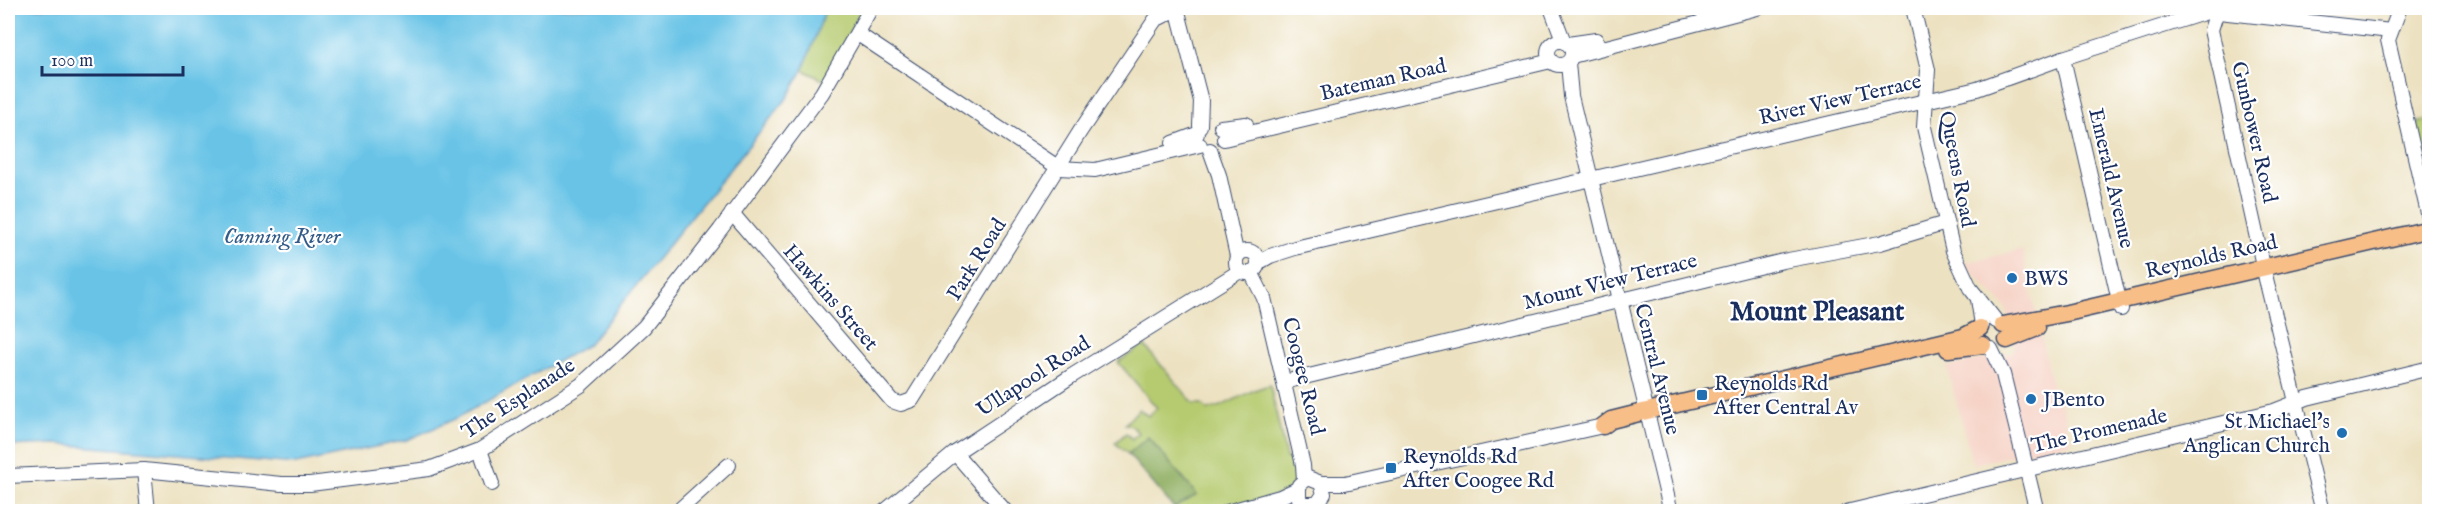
<svg xmlns="http://www.w3.org/2000/svg" width="2437" height="519" font-family="'IM FELL English',serif">
	<rect width="100%" height="100%" fill="#fff"/>
	<filter id="ink" filterUnits="userSpaceOnUse"><feTurbulence type="fractalNoise" baseFrequency=".0167" numOctaves="2"/><feDisplacementMap in="SourceGraphic" scale="12" xChannelSelector="R" yChannelSelector="G"/><feConvolveMatrix kernelMatrix="1 2 1 2 8 2 1 2 1" color-interpolation-filters="sRGB"/></filter>
	<filter id="wash" filterUnits="userSpaceOnUse"><feTurbulence type="fractalNoise" baseFrequency=".008" numOctaves="4" result="noise"/><feDisplacementMap in="SourceGraphic" scale="24" xChannelSelector="R" yChannelSelector="G"/><feGaussianBlur stdDeviation="1.35" result="paint"/><feColorMatrix in="noise" values="0 0 0 0 0 0 0 0 0 0 0 0 0 0 0 0 0 1.4 0 .05"/><feComposite in="paint" operator="in"/></filter>
	<g filter="url(#wash)">
		<rect width="100%" height="100%" fill="#ece1c0"/>
		<polygon fill="#f6d2c5" points="2022,250 2053,391 2058,391 2071,443 1973,464 1947,367 2013,352 2015,347 2006,308 1964,263"/>
		<g fill="#b6cb6f" stroke="#687d66" stroke-width="1.5">
			<polygon points="826,8 862,8 825,81 803,70"/>
			<polygon points="2429,119 2430,119 2429,180 2417,122"/>
			<path d="M 1144,345 L 1194,404 L 1202,404 L 1207,410 C 1230,406 1246,390 1270,385 L 1286,458 L 1301,453 L 1297,489 L 1227,511 L 1176,511 L 1174,508 L 1196,494 L 1149,438 L 1128,454 L 1115,443 L 1126,433 L 1132,439 L 1138,433 L 1132,426 L 1125,424 L 1139,409 L 1148,416 L 1157,408 L 1118,362 Z"/>
		</g>
		<polygon fill="#90af62" stroke="#566f60" stroke-width="1.5" points="1148,437 1197,495 1174,508 1128,454"/>
		<polygon fill="#68c3e6" stroke="#4279a2" stroke-width="1.5" points="8,8 826,8 803,70 787,98 589,344 457,418 407,440 296,464 56,444 8,446"/>
	</g>
	<g filter="url(#ink)">
		<g fill="none" stroke-linecap="round" stroke-linejoin="round">
			<g stroke="#3a4a6d" stroke-width="16">
				<g id="minor">
					<polyline points="1177,8 1201,101 1200,126"/>
					<polyline points="1551,8 1564,42"/>
					<polyline points="1913,8 1928,70 1924,127 1953,251 1970,288 1996,321"/>
					<polyline points="2218,8 2211,30 2266,279 2323,512"/>
					<polyline points="2400,8 2388,40 2430,222"/>
					<polyline points="858,34 1059,168 1095,170 1200,145"/>
					<circle cx="1560" cy="53" r="12"/>
					<polyline points="1568,44 1596,40"/>
					<polyline points="1572,56 1757,8"/>
					<polyline points="2063,58 2121,309"/>
					<polyline points="1568,63 1571,96 1671,512"/>
					<polyline points="1221,127 1246,124"/>
					<polyline points="1224,139 1551,61"/>
					<polyline points="1173,143 1197,134"/>
					<polyline points="1210,150 1219,175 1237,256"/>
					<polyline points="732,213 892,401 901,404 912,400 1081,130 1155,20 1177,9"/>
					<circle cx="1247" cy="262" r="11"/>
					<polyline points="1258,263 1270,256 1295,248 1977,89 2063,58 2210,11 2391,31"/>
					<polyline points="1251,272 1264,298 1303,465 1304,480"/>
					<polyline points="1978,299 1982,325"/>
					<polyline points="1991,349 2003,374 2037,512"/>
					<polyline points="1284,382 1783,261 1880,243 1946,223"/>
					<polyline points="480,450 492,484"/>
					<polyline points="955,453 1006,512"/>
					<polyline points="144,470 148,512"/>
					<polyline points="8,476 144,470 281,484 310,484 429,469 480,450 581,385 644,327 720,230 822,93 871,8"/>
					<polyline points="1321,483 1324,494 1317,504 1305,504 1299,499 1299,485 1308,478 1321,483 1345,483 1603,426"/>
					<polyline points="677,512 729,465"/>
					<polyline points="884,512 955,453 1070,377 1240,271"/>
					<polyline points="1227,512 1280,497 1297,489"/>
					<polyline points="1846,512 2274,411 2307,398 2430,368"/>
				</g>
			</g>
			<g stroke="#3a4a6d" stroke-width="19">
				<g id="major">
					<polyline points="2003,325 2067,313 2430,229"/>
					<polyline points="2007,340 2037,328"/>
					<polyline points="1948,349 1983,345"/>
					<polyline points="1603,426 1611,420 1647,411 1963,337 1980,328"/>
				</g>
			</g>
			<use href="#minor" stroke="#fff" stroke-width="14"/>
			<use href="#major" stroke="#f7be88" stroke-width="16"/>
		</g>
	</g>
	<g fill="#1f6fb2" stroke="#fff" stroke-width="2">
		<circle cx="2012" cy="278" r="6"/>
		<rect x="1696" y="389" width="12" height="12" rx="3"/>
		<circle cx="2031" cy="399" r="6"/>
		<circle cx="2342" cy="433" r="6"/>
		<rect x="1385" y="462" width="12" height="12" rx="3"/>
	</g>
	<g text-anchor="middle" stroke-width="4.5" stroke-linejoin="round" paint-order="stroke">
		<g font-size="21" fill="#1b2f5e" stroke="#fff">
			<text transform="translate(1383 79) rotate(-13)" y="7">Bateman Road</text>
			<text transform="translate(1840 99) rotate(-13)" y="7">River View Terrace</text>
			<text transform="translate(2255 132) rotate(77)" y="7">Gunbower Road</text>
			<text transform="translate(1958 169) rotate(79)" y="7">Queens Road</text>
			<text transform="translate(2112 178) rotate(77)" y="7">Emerald Avenue</text>
			<text transform="translate(2211 256) rotate(-13)" y="7">Reynolds Road</text>
			<text transform="translate(976 259) rotate(-58)" y="7">Park Road</text>
			<text transform="translate(1610 281) rotate(-14)" y="7">Mount View Terrace</text>
			<text transform="translate(831 297) rotate(49)" y="7">Hawkins Street</text>
			<text transform="translate(1658 369) rotate(76)" y="7">Central Avenue</text>
			<text transform="translate(1033 376) rotate(-33)" y="7">Ullapool Road</text>
			<text transform="translate(1304 376) rotate(76)" y="7">Coogee Road</text>
			<text transform="translate(518 398) rotate(-33)" y="7">The Esplanade</text>
			<text transform="translate(2099 430) rotate(-13)" y="7">The Promenade</text>
		</g>
		<g font-size="21" fill="#1b2f5e" stroke="#fff" text-anchor="start">
			<text x="2024" y="285">BWS</text>
			<text x="1714" y="390">Reynolds Rd<tspan x="1714" dy="24">After Central Av</tspan></text>
			<text x="2043" y="406">JBento</text>
			<text x="2330" y="428" text-anchor="end">St Michael's<tspan x="2330" dy="24">Anglican Church</tspan></text>
			<text x="1403" y="463">Reynolds Rd<tspan x="1403" dy="24">After Coogee Rd</tspan></text>
		</g>
		<g font-size="22" font-style="italic" fill="#325b87" stroke="#fff">
			<text x="282" y="243">Canning River</text>
		</g>
		<g font-size="27" font-weight="bold" fill="#1b2f5e" stroke="#fff">
			<text x="1817" y="320">Mount Pleasant</text>
		</g>
	</g>
	<rect width="2437" height="519" fill="none" stroke="#fff" stroke-width="30"/>
	<path d="M42 66v9h141v-9" fill="none" stroke="#1b2f5e" stroke-width="3"/>
	<text x="51" y="66" font-size="18" fill="#1b2f5e" stroke="#ffffff" stroke-width="4.5" paint-order="stroke">100 m</text>
</svg>
